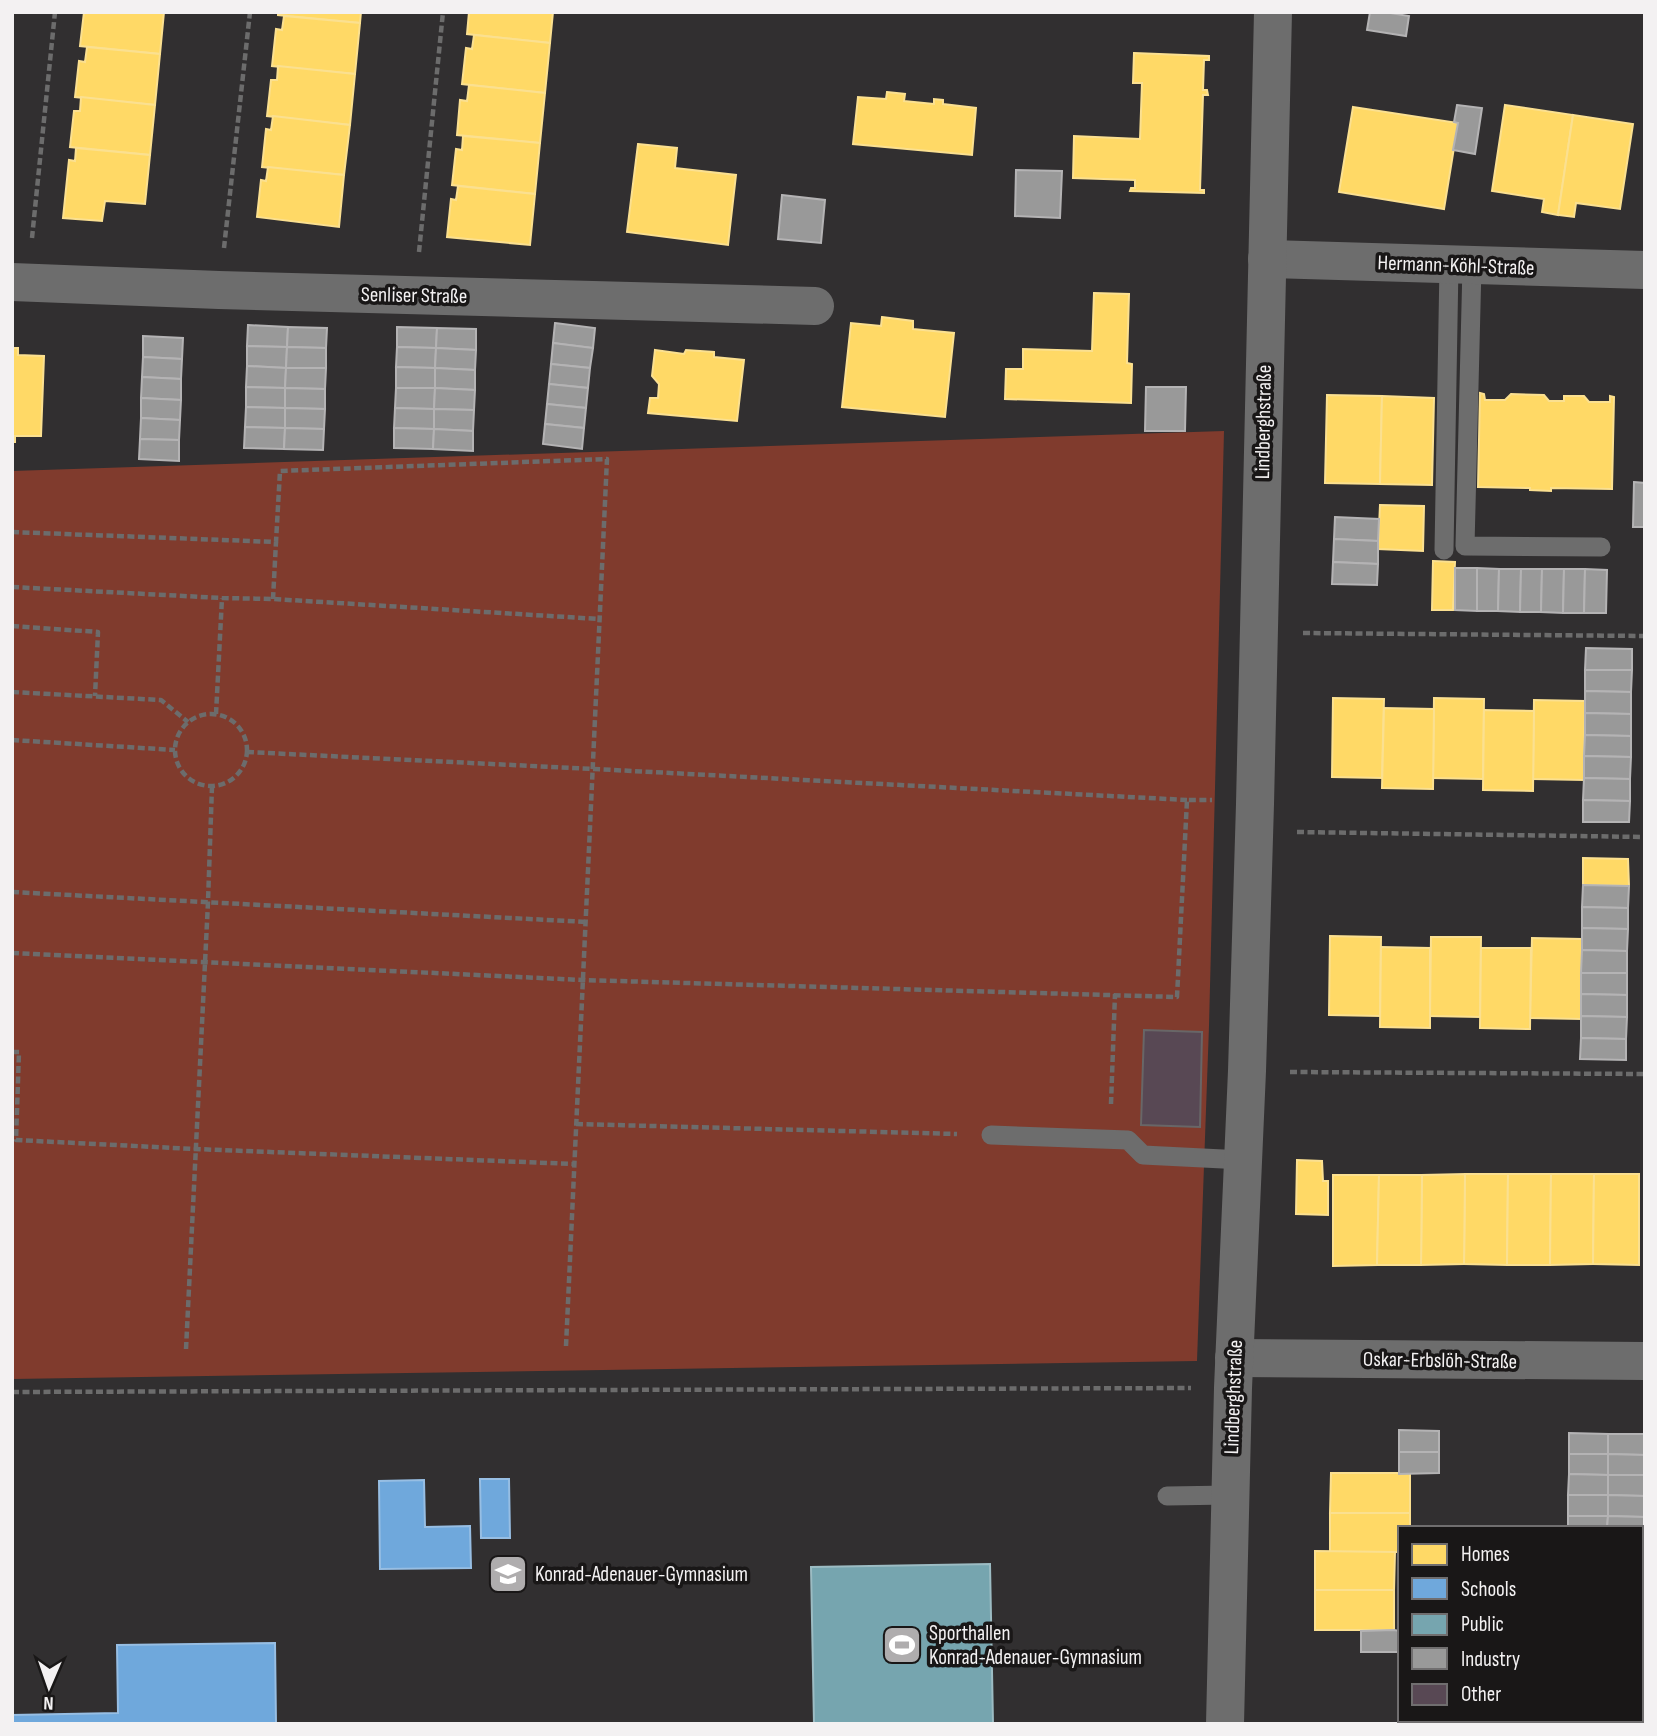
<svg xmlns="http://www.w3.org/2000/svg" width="1657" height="1736" font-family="'Sofia Sans Condensed',sans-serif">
	<rect width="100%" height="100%" fill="#312f30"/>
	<polygon fill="#803b2d" points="1224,431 1209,1026 1197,1361 12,1379 12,471"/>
	<g fill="#ffd966" stroke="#fbe090" stroke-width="2">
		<polygon points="84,12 164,12 160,54 80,46"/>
		<polygon points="278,12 361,12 360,23 278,15"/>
		<polygon points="469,12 553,12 550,43 467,34"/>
		<polygon points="284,16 360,23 355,74 272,66 276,29 282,30"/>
		<polygon points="474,35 550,43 545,93 462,84 466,48 472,49"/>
		<polygon points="87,47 160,54 155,105 75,97 79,61 85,62"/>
		<polygon points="1134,53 1209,56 1209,60 1204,60 1203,90 1207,90 1208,95 1203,95 1200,190 1204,190 1204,193 1130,191 1131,188 1135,188 1135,180 1073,178 1074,136 1140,139 1142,83 1133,83"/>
		<polygon points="278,66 355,74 350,125 267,116 271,80 277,80"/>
		<polygon points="469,85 545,93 540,143 457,135 460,100 467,101"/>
		<polygon points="887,92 905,94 904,101 934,104 934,99 943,100 943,104 976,108 972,155 853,144 858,97 886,99"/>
		<polygon points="81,97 155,105 150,155 70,147 74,111 80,111"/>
		<polygon points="1505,105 1573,115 1558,215 1542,212 1544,199 1492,191"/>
		<polygon points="1353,107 1458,123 1444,209 1339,192"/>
		<polygon points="1573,115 1633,124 1620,209 1576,203 1574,217 1558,215"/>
		<polygon points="273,116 350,125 344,175 262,167 266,129 271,130"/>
		<polygon points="463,136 540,143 535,194 452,185 456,149 462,150"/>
		<polygon points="638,144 677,148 675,168 736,175 728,245 627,232"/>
		<polygon points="76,148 150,155 145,204 105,201 102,221 63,218 69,160 75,161"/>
		<polygon points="268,167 344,175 339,227 257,217 261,180 266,181"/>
		<polygon points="458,186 535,194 530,245 447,237 451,199 456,200"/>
		<polygon points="1094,293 1129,294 1127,363 1132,364 1131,403 1005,399 1006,369 1023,369 1023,349 1092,351"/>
		<polygon points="882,317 913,321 913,329 954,333 945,417 842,407 851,323 881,326"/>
		<polygon points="12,348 18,348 18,355 44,356 41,436 15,436 15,442 12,442"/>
		<polygon points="655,350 684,354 686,350 714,352 714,357 744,360 737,421 648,413 650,398 658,398 659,384 652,376"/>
		<polygon points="1480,393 1484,394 1485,400 1505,400 1511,394 1544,395 1549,401 1564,401 1564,396 1584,396 1589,402 1610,402 1610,396 1614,397 1612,489 1551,488 1551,491 1530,490 1530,488 1478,487"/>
		<polygon points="1327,395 1382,396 1380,484 1325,483"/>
		<polygon points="1382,396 1434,398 1432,485 1380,484"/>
		<polygon points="1380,505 1424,506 1423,551 1378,549"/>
		<polygon points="1433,561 1455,562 1453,610 1432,610"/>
		<polygon points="1333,698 1384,699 1382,778 1332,777"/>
		<polygon points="1434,698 1484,699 1483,779 1433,778"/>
		<polygon points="1534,700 1585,701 1584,780 1533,779"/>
		<polygon points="1384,708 1434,709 1433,789 1382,788"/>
		<polygon points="1484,710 1534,711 1533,791 1483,790"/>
		<polygon points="1583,858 1628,859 1629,886 1583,885"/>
		<polygon points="1330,936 1381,937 1380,1016 1329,1015"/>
		<polygon points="1431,937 1481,937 1480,1017 1430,1016"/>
		<polygon points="1532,938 1582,939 1581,1019 1530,1018"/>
		<polygon points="1381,947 1430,948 1430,1028 1380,1027"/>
		<polygon points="1481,948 1531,948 1530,1029 1480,1028"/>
		<polygon points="1297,1160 1322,1161 1323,1181 1328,1181 1328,1215 1296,1214"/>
		<polygon points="1465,1174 1508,1174 1507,1265 1464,1264"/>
		<polygon points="1465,1174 1464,1264 1421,1265 1422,1175"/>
		<polygon points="1508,1174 1551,1174 1550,1265 1507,1265"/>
		<polygon points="1551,1174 1594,1174 1593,1264 1550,1265"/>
		<polygon points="1594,1174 1639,1174 1639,1265 1593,1264"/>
		<polygon points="1333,1175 1379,1175 1377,1265 1333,1266"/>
		<polygon points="1379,1175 1422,1175 1421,1265 1377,1265"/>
		<polygon points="1331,1473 1410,1473 1410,1513 1330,1513"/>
		<polygon points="1330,1513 1410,1513 1410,1528 1400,1528 1400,1552 1330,1552"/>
		<polygon points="1315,1551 1395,1552 1394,1590 1315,1590"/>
		<rect x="1315" y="1590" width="79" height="40"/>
		<rect x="1522" y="1720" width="79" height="4"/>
	</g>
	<g fill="#6fa8dc" stroke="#97bee3" stroke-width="2">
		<polygon points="480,1479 509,1479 510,1538 481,1538"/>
		<polygon points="424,1480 425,1527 470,1526 471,1568 380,1569 379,1481"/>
		<polygon points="275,1643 276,1724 12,1724 12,1715 118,1713 117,1645"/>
	</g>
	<polygon fill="#76a5af" stroke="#9cbcc3" stroke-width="2" points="990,1564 993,1724 814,1724 811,1567"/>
	<g fill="#999" stroke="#b4b3b4" stroke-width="2">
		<polygon points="1370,12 1384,12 1409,16 1406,36 1367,30"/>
		<polygon points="1457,105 1482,108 1475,154 1453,150 1458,123 1454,122"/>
		<polygon points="1016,170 1062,171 1060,218 1015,216"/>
		<polygon points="782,195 825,200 821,243 778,239"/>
		<polygon points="555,323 595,328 593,348 553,343"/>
		<polygon points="248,325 288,327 287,347 247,346"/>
		<polygon points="288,327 327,328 326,348 287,347"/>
		<polygon points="397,327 437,328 436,348 397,347"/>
		<polygon points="437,328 476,329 476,350 436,348"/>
		<polygon points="143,336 183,338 182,359 143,357"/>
		<polygon points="553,343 593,348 590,368 551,364"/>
		<polygon points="247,346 287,347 286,368 247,366"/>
		<polygon points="287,347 326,348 326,368 286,368"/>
		<polygon points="397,347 436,348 435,368 396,367"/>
		<polygon points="436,348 476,350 475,370 435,368"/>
		<polygon points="143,357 182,359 181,379 142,377"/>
		<polygon points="551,364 590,368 588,388 549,384"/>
		<polygon points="247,366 286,368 285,388 246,387"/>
		<polygon points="396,367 435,368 435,388 396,388"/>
		<polygon points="286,368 326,368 325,389 285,388"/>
		<polygon points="435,368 475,370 475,390 435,388"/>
		<polygon points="142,377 181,379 181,400 141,398"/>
		<polygon points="549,384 588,388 586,408 547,404"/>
		<polygon points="246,387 285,388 285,408 246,407"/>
		<polygon points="1146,387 1186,387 1185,431 1145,431"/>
		<polygon points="285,388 325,389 325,409 285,408"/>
		<polygon points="396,388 435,388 434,409 395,408"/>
		<polygon points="435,388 475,390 474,410 434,409"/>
		<polygon points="141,398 181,400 180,420 141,418"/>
		<polygon points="547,404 586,408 584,428 545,424"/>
		<polygon points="246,407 285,408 285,428 245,427"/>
		<polygon points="285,408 325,409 324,429 285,428"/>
		<polygon points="395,408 434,409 434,429 394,428"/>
		<polygon points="434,409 474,410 473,431 434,429"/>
		<polygon points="141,418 180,420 179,440 140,439"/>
		<polygon points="545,424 584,428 582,449 543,444"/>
		<polygon points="245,427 285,428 284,449 244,448"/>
		<polygon points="285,428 324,429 323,450 284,449"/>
		<polygon points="394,428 434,429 433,449 394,448"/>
		<polygon points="434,429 473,431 473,451 433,449"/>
		<polygon points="140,439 179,440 179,461 139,459"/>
		<polygon points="1634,482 1645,483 1645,527 1633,527"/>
		<polygon points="1335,517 1379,519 1378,541 1334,539"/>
		<polygon points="1334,539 1378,541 1378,564 1333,562"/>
		<polygon points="1333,562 1378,564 1377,585 1332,584"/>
		<polygon points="1455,568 1477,568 1477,611 1455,610"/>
		<polygon points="1477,568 1499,569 1498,611 1477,611"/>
		<polygon points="1499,569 1521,569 1520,612 1498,611"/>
		<polygon points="1521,569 1542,569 1541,612 1520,612"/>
		<polygon points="1542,569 1564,569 1563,613 1541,612"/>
		<polygon points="1564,569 1585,569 1584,613 1563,613"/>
		<polygon points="1585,569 1607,570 1606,613 1584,613"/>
		<polygon points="1586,648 1632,649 1632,670 1585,670"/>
		<polygon points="1585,670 1632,670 1631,692 1585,691"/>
		<polygon points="1585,691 1631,692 1631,714 1585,713"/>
		<polygon points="1585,713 1631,714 1631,736 1585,735"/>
		<polygon points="1585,735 1631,736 1631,757 1584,756"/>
		<polygon points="1584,756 1631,757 1630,779 1584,778"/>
		<polygon points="1584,778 1630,779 1630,801 1583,800"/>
		<polygon points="1583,800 1630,801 1629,822 1583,822"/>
		<polygon points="1583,885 1629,886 1628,908 1582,907"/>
		<polygon points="1582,907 1628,908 1628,929 1582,928"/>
		<polygon points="1582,928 1628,929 1627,951 1582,950"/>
		<polygon points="1582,950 1627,951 1627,973 1581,973"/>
		<polygon points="1581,973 1627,973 1627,995 1581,994"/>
		<polygon points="1581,994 1627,995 1627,1017 1581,1016"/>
		<polygon points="1581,1016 1627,1017 1626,1039 1581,1038"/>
		<polygon points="1581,1038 1626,1039 1626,1060 1580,1059"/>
		<polygon points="1399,1430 1439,1431 1439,1452 1399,1452"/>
		<polygon points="1569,1433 1608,1434 1608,1454 1569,1454"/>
		<polygon points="1608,1434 1645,1434 1645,1455 1608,1454"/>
		<polygon points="1399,1452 1439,1452 1439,1473 1399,1474"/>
		<polygon points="1569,1454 1608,1454 1608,1475 1569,1474"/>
		<polygon points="1608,1454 1645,1455 1645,1475 1608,1475"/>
		<polygon points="1569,1474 1608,1475 1608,1495 1568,1495"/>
		<polygon points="1608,1475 1645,1475 1645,1496 1608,1495"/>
		<rect x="1568" y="1495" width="40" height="21"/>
		<polygon points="1608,1495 1645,1496 1645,1517 1608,1516"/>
		<polygon points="1568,1516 1608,1516 1607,1528 1568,1528"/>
		<polygon points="1608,1516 1645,1517 1645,1537 1641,1537 1641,1528 1607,1528"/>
		<polygon points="1394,1630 1400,1631 1400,1652 1361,1652 1361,1631"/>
	</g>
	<polygon fill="#584854" stroke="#686667" stroke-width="2" points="1144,1030 1202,1032 1200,1127 1141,1125"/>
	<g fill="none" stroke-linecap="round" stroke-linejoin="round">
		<g stroke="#6c6c6c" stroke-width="4.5" stroke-dasharray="7 3.5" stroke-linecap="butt">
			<polyline points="32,238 55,12"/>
			<polyline points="224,248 250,12"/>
			<polyline points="419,252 443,12"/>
			<polyline points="12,532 276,542 280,471 607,459 566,1346"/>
			<polyline points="12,587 222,598 273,599 599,619"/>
			<polyline points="273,599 276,542"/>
			<polyline points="12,626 98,632 95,696"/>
			<polyline points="1303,633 1645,636"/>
			<polyline points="12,692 161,700 188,722"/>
			<polyline points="216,714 222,598"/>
			<circle cx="211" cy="750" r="36"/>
			<polyline points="12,740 175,750"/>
			<polyline points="247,752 594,769 1187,800"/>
			<polyline points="1297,832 1645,837"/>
			<polyline points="12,892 587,922"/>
			<polyline points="12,953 582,980 1177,997 1187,800 1212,800"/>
			<polyline points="12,1052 19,1052 16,1140 195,1149 574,1164"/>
			<polyline points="1290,1072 1645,1074"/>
			<polyline points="1111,1104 1115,994"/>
			<polyline points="576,1124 957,1134"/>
			<polyline points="186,1349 208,902 212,786"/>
			<polyline points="12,1392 1191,1388"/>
		</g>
		<g stroke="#6d6d6d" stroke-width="19">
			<polyline points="1472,266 1465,546 1601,547"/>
			<polyline points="1444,550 1449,265"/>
			<polyline points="991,1135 1128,1140 1143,1155 1243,1160"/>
			<polyline points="1167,1496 1230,1495"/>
		</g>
		<g stroke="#6d6d6d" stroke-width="38">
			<polyline points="1267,259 1645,270"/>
			<polyline points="12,282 219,290 815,306"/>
			<polyline points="1234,1358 1645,1361"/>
			<polyline points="1225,1724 1233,1388 1247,1071 1255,804 1273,12"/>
		</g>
	</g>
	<defs>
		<g id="school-square" transform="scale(2.0125)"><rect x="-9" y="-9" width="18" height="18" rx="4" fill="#afadae" stroke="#191717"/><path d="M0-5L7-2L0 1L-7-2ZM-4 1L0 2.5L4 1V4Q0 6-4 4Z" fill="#fff"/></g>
		<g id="stadium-square" transform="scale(2.0125)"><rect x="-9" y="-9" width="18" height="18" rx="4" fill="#afadae" stroke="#191717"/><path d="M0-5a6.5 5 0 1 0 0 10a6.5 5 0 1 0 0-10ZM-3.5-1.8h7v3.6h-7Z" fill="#fff"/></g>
	</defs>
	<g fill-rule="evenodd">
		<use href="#school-square" x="508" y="1574"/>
		<use href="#stadium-square" x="902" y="1645"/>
	</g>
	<g text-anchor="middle" stroke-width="7" stroke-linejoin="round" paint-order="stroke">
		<g font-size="21" fill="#f3f1f2" stroke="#191717">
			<text transform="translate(1456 265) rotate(2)" y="7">Hermann-Köhl-Straße</text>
			<text transform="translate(414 295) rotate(1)" y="7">Senliser Straße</text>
			<text transform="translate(1263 422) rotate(-89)" y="7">Lindberghstraße</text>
			<text transform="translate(1440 1360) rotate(1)" y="7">Oskar-Erbslöh-Straße</text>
			<text transform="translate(1233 1397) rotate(-88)" y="7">Lindberghstraße</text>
		</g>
		<g font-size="21" fill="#f3f1f2" stroke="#191717" text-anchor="start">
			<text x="535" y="1581">Konrad-Adenauer-Gymnasium</text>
			<text x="929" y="1640">Sporthallen<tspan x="929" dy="24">Konrad-Adenauer-Gymnasium</tspan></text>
		</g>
	</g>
	<rect width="1657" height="1736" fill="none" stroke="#f3f1f2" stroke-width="28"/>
	<rect x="1398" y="1526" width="245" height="196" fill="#191717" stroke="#706e6f" stroke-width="2"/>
	<rect x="1412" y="1544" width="35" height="21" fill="#ffd966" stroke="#706e6f" stroke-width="2"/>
	<text x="1461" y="1561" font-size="21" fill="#f3f1f2">Homes</text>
	<rect x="1412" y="1578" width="35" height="21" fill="#6fa8dc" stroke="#706e6f" stroke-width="2"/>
	<text x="1461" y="1596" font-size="21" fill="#f3f1f2">Schools</text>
	<rect x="1412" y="1614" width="35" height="21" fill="#76a5af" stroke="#706e6f" stroke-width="2"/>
	<text x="1461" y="1631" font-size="21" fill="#f3f1f2">Public</text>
	<rect x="1412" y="1648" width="35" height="21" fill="#999999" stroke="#706e6f" stroke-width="2"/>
	<text x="1461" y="1666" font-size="21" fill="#f3f1f2">Industry</text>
	<rect x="1412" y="1684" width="35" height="21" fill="#584854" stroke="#706e6f" stroke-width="2"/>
	<text x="1461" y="1701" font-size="21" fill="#f3f1f2">Other</text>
	<g transform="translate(49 1687) rotate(182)" stroke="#191717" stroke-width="5" paint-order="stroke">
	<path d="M0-5L12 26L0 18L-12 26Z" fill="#f3f1f2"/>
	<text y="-10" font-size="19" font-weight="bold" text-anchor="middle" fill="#f3f1f2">N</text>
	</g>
</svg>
